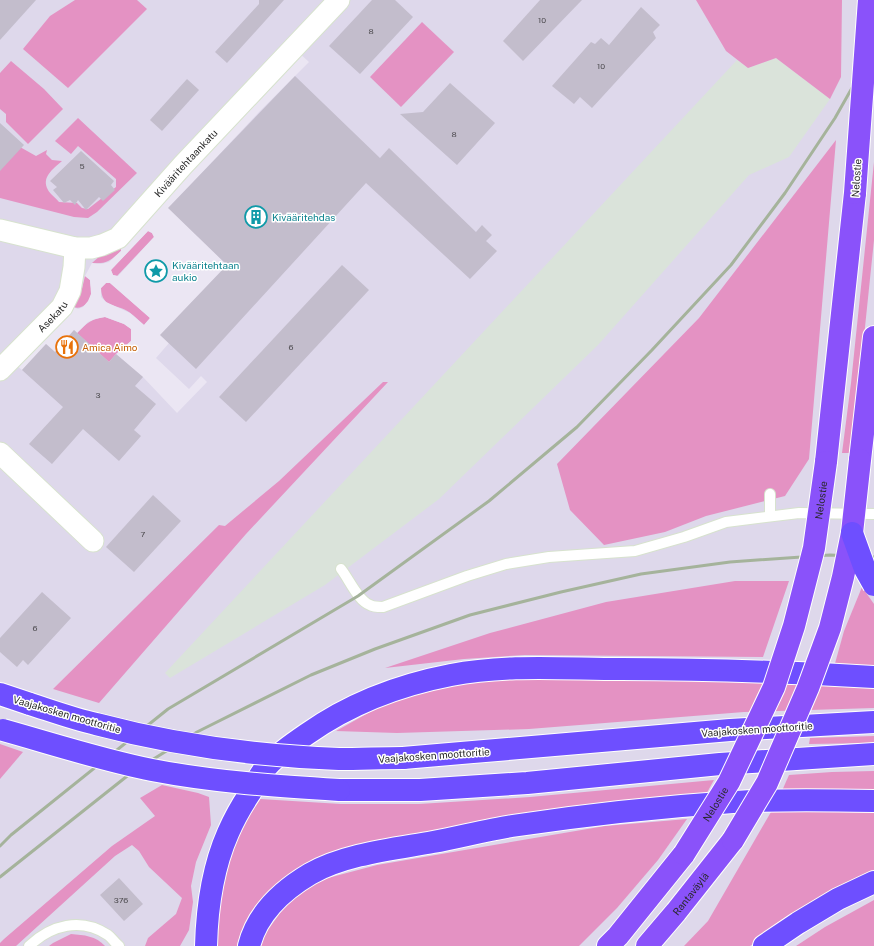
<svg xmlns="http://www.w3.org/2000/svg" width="874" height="946" font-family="'Public Sans',sans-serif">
	<rect width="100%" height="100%" fill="#ded8eb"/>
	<polygon fill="#dae3da" points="776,58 830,99 789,157 749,175 598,345 439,499 325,585 170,678 165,673 737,60 748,68"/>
	<g fill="#e492c3">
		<polygon points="75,0 137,0 147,9 68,88 23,49 50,16"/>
		<polygon points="696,0 842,0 841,77 830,99 776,58 748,68 726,51"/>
		<polygon points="422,22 454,52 401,107 370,77"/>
		<polygon points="11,61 44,89 63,109 28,144 6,122 6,114 0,109 0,73"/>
		<path d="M 78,118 L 137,173 L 97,212 L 88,218 L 74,217 L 0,198 L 0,169 L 20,147 L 36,156 L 47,150 L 46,154 L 52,160 L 62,161 C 53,169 41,177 48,190 C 50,194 56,198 59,202 L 77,203 L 82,208 L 88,209 L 116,187 L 116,179 L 78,146 L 71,154 L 55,141 Z"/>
		<polygon points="836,140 809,459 785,496 706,516 665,532 604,545 570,510 557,464 699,318"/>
		<polygon points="874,162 874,240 852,453 842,453 851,383"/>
		<polygon points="148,231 152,233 154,237 117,276 113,275 111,270"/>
		<path d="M 121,247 L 121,251 C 110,261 107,264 92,263 L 101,255 Z"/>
		<path d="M 85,276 L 90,280 C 90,284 92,290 91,294 C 90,303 82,310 73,307 L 81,293 Z"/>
		<path d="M 106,283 L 110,283 L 150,318 L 144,325 C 139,321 135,316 129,312 C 116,303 102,309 101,288 Z"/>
		<path d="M 105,317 L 124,324 L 131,329 L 131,341 L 116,354 L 109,362 L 77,333 C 87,323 91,319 105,317 Z"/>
		<polygon points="383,382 388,382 246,534 99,703 53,689 219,525 225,526 279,481"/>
		<polygon points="735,581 789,581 763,657 525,655 464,659 385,668 490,633 606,602"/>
		<polygon points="862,587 874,604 874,668 834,667 844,631"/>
		<polygon points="520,676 788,681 874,687 874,708 744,712 529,729 397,733 336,731 386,703 451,685"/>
		<polygon points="874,736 874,743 809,744 810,738"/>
		<polygon points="0,744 23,752 0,779"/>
		<polygon points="874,771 874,792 781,793 789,775 832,772"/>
		<path d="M 714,780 L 704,798 L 304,866 C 294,872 284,878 275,885 C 257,899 242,925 237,946 L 215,946 C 219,903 224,860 245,822 C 250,814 254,806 260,799 L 341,804 L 419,804 L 530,797 Z"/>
		<polygon points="162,785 198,793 209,797 211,825 196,862 191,886 193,902 189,930 180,946 145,946 148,938 176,914 182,898 149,867 139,851 132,845 115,856 16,946 0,946 0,943 4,939 112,846 155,816 140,798"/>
		<polygon points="820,810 874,810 874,873 793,916 750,946 684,946 708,921 771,812"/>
		<polygon points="687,819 658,860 617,908 579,946 261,946 262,938 291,898 324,879 377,865 605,826"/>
		<polygon points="874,900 874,946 796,946 825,927"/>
		<path d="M 71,934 C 84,935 96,936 105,946 L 49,946 L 53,943 Z"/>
	</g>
	<path fill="#ebe6f3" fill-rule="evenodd" d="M 297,51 L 309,62 L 260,111 L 169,208 L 227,265 L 161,335 L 169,343 L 156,358 L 189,389 L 201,376 L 207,382 L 177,413 L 143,377 L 116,354 L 131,341 L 131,329 L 124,324 L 105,317 L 95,319 L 88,322 L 77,333 L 74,330 L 55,352 L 46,344 L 22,370 L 14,363 L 73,307 L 78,309 L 83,307 L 88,301 L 91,294 L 90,280 L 85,276 L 92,263 L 101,264 L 109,262 L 121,251 L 121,247 ZM 148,231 L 152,233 L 154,237 L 118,276 L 113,275 L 111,270 ZM 106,283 L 110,283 L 150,318 L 144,325 L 130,313 L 106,302 L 101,297 L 101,288 Z"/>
	<g fill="#c3bdcc">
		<polygon points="0,0 36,0 0,40"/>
		<polygon points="259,0 284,0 227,63 215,52 259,4"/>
		<polygon points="372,0 395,0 413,17 360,74 329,46"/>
		<polygon points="540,0 582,0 523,61 503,41"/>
		<polygon points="641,7 660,25 653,32 656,38 592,108 580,97 574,104 552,86 591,42 595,44 601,38 609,45"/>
		<polygon points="295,76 380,158 389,148 476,232 482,225 492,235 486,241 497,251 470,279 366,183 196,369 160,335 227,265 168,208"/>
		<polygon points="187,79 199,90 162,131 150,120"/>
		<polygon points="450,83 495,123 457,165 400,114 423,112"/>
		<polygon points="0,123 24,145 0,171"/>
		<polygon points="81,151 114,181 111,185 115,190 103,201 99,197 86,210 78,200 75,205 70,200 64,203 53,190 57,187 50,181"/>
		<polygon points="342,265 369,290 246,422 219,397"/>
		<polygon points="74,330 109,362 116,354 143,377 135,386 156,404 134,430 141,436 119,461 83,429 52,464 29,444 63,407 22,370 46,344 55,352"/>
		<polygon points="153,495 181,521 134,572 106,547"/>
		<polygon points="42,592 71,618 28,665 23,660 17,667 0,652 0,638"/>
		<polygon points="119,878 143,904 124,921 100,895"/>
	</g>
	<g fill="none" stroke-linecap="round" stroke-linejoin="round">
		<g stroke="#d7e2ce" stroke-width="12">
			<g id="service">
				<polyline points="770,494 770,516"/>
				<path d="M 341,569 C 349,579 358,601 370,605 C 373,607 379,607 383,607 L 467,576 L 506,564 L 549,557 L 635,551 L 684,537 L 726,522 L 799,513 L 874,514"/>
				<path d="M 29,946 C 51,925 81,917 108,935 C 112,938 115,943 119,946"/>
			</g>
		</g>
		<g stroke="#d7e2ce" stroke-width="23">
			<g id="minor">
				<path id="s1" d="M 0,230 L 75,248 L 91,248 L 102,245 L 118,238 L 183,165 L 339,0"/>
				<path id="s2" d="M 0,370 L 62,307 L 70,291 L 74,267 L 75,248"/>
				<polyline points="0,453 93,541"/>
			</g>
		</g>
		<g stroke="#fff" stroke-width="24">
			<g id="trunk">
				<polyline points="860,460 874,337"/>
				<polyline points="826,462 855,193"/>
				<polyline points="608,946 618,936 684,854"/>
				<path id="s3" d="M 647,946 L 676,912 L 733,840"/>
			</g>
		</g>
		<g stroke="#fff" stroke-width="24">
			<g id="motorway">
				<polyline points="0,694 30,704"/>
				<polyline points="403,758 730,730 874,722"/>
				<polyline points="339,790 420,790 527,783 720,764 874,754"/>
				<path d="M 206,946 C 207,909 213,867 228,833 C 234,819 242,805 250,793 C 254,786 258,778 263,771 C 275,756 291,745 307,734 C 351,703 399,685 451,675 C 507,664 565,669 621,669 C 706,669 790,672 874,677"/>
				<path d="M 249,946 C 257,914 283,890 310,874 C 345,854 394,849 433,842 C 460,837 486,830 512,826 C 585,815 659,807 733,802 C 780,799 827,800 874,801"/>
				<polyline points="764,946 798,923 838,899 874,882"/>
			</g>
		</g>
		<use href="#service" stroke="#fff" stroke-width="10"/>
		<use href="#minor" stroke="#fff" stroke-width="21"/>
		<use href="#trunk" stroke="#8a52fa" stroke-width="22"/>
		<use href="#motorway" stroke="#6e4fff" stroke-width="22"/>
		<g stroke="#a5b39b" stroke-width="3">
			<polyline points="0,846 11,835 168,709 358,596 489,501 577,427 652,350 731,265 785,193 835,118 874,49"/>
			<polyline points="0,877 131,773 197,732 311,675 375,649 470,615 561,592 641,574 730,562 830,555 874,557"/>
		</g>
		<g stroke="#fff" stroke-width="24" stroke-linecap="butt">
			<g id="trunk-bridge">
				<polyline points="855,193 869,0"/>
				<polyline points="733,840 767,783 808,688 830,628 843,577 852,533 860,460"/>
				<path id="s4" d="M 684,854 L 729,782 L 774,687 L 794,626 L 814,548 L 826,462"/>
			</g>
		</g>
		<g stroke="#fff" stroke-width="24" stroke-linecap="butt">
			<g id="motorway-bridge">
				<polyline points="852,533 865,569 874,585"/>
				<path d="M 30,704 C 52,711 74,719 96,724 C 175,745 258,756 339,759 C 360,759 382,758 403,758"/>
				<path d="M 3,730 C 53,744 102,760 152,770 C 214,782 276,786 339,790"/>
			</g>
		</g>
		<use href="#trunk-bridge" stroke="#8a52fa" stroke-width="22"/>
		<use href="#motorway-bridge" stroke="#6e4fff" stroke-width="22"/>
	</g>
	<defs>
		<g id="building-ring" transform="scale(1.15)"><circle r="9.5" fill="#fff" stroke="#0f9aa8" stroke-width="1.5"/><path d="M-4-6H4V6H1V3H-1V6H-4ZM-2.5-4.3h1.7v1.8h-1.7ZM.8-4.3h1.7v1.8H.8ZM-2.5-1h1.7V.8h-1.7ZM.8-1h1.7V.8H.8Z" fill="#0f9aa8"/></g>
		<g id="sight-ring" transform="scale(1.15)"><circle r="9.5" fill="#fff" stroke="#0f9aa8" stroke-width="1.5"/><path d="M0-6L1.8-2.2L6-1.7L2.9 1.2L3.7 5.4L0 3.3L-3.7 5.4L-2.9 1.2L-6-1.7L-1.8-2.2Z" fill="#0f9aa8"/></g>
		<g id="restaurant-ring" transform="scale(1.15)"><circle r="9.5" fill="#fff" stroke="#e8710a" stroke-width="1.5"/><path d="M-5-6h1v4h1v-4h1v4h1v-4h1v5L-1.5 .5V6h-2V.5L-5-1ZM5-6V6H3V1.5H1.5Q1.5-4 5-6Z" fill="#e8710a"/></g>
	</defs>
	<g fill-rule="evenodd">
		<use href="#building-ring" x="256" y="217"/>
		<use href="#sight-ring" x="156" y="271"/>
		<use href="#restaurant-ring" x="67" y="347"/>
	</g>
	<g text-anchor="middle" stroke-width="3" stroke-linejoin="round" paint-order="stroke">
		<g font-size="8" fill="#4f4d51">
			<text x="542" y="23">10</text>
			<text x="371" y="34">8</text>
			<text x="601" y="69">10</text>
			<text x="454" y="137">8</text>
			<text x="82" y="169">5</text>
			<text x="291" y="350">6</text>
			<text x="98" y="398">3</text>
			<text x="143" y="537">7</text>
			<text x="35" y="631">6</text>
			<text x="121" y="903">376</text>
		</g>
		<g font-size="10" fill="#282828" stroke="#fff">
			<text dy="4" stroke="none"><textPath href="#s1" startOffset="223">Kivääritehtaankatu</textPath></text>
			<text transform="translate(856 178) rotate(-86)" y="4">Nelostie</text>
			<text dy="4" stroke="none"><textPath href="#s2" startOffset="75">Asekatu</textPath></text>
			<text dy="4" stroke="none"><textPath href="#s4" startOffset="383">Nelostie</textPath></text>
			<text transform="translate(67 714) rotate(16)" y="4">Vaajakosken moottoritie</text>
			<text transform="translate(757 729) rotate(-4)" y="4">Vaajakosken moottoritie</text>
			<text transform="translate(434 755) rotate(-4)" y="4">Vaajakosken moottoritie</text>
			<text dy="4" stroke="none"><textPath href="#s4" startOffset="59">Nelostie</textPath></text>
			<text dy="4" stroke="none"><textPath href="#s3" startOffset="68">Rantaväylä</textPath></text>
		</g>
		<g font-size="10" fill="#0d838f" stroke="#fff" text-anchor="start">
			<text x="272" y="221">Kivääritehdas</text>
			<text x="172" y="269">Kivääritehtaan<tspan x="172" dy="12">aukio</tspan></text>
		</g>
		<g font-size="10" fill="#c56008" stroke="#fff" text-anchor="start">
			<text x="82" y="351">Amica Aimo</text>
		</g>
	</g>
</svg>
